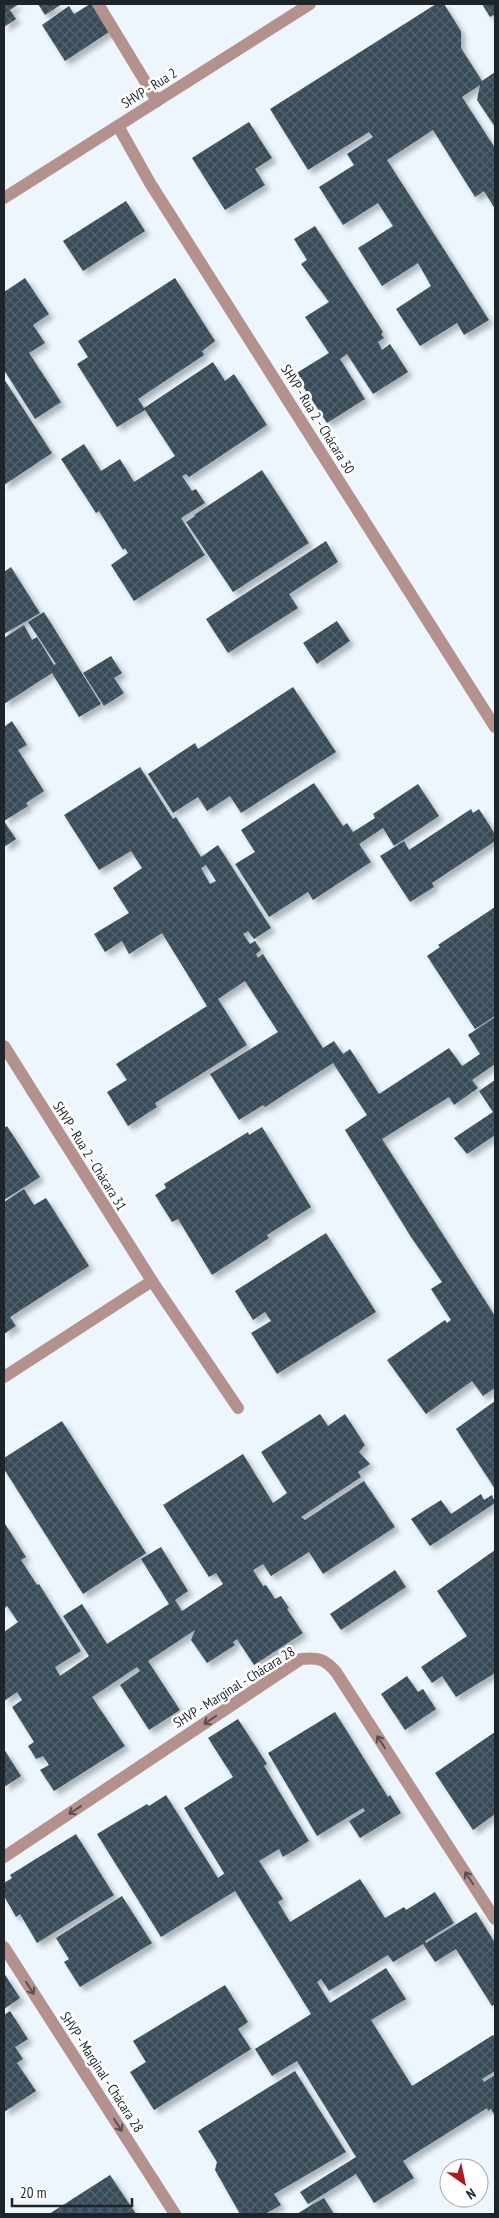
<svg xmlns="http://www.w3.org/2000/svg" width="499" height="2218" font-family="'PT Sans Narrow',sans-serif">
	<defs>
		<pattern id="building-cross-hatch" width="8" height="8" patternUnits="userSpaceOnUse" patternTransform="scale(1.25)"><rect width="8" height="8" fill="#384b58"/><path d="M0 0l8 8M0 8l8-8" fill="none" stroke="#52626d"/></pattern>
		<filter id="shadow"><feDropShadow dx="4.5" dy="4.5" stdDeviation="2.5" flood-color="#0004"/></filter>
	</defs>
	<rect width="100%" height="100%" fill="#ecf6fc"/>
	<g fill="url(#building-cross-hatch)" fill-rule="evenodd" filter="url(#shadow)">
		<polygon points="4,4 19,4 10,10 16,19 4,27"/>
		<polygon points="38,4 62,4 45,15"/>
		<polygon points="90,4 95,4 112,30 65,61 42,25 69,6 74,14"/>
		<polygon points="436,4 444,4 461,31 461,48 482,81 495,72 495,127 477,100 480,85 462,97 495,148 495,209 484,191 475,197 433,130 387,160 489,320 464,335 457,323 420,346 396,309 431,286 418,263 382,286 358,248 393,226 378,203 343,225 319,187 354,165 347,154 373,137 369,132 308,170 270,109"/>
		<polygon points="482,4 495,4 495,17 493,15 490,17"/>
		<polygon points="249,122 272,158 255,169 265,185 225,210 192,158"/>
		<polygon points="126,201 145,231 83,271 63,241"/>
		<polygon points="315,226 383,332 381,334 384,338 378,342 382,350 390,344 408,372 373,394 347,354 340,359 365,399 327,423 295,374 329,353 305,317 329,302 301,264 307,260 294,239"/>
		<polygon points="25,278 49,314 33,325 45,343 29,353 61,402 35,419 4,370 4,292"/>
		<polygon points="175,278 215,341 202,351 204,355 138,399 144,408 213,362 225,381 234,374 267,425 189,477 186,474 182,476 192,491 196,489 205,503 181,518 205,555 134,601 111,565 128,553 125,548 123,550 99,511 96,513 61,459 84,444 101,471 120,459 134,482 175,456 145,410 117,427 77,364 88,357 78,341"/>
		<polygon points="4,379 52,453 4,485"/>
		<polygon points="262,470 309,543 233,592 186,522 195,516 194,515"/>
		<polygon points="326,541 338,562 289,594 298,608 228,653 206,619"/>
		<polygon points="11,567 40,613 4,634 4,572"/>
		<polygon points="44,612 101,704 79,717 52,673 4,704 4,638 24,625 32,640 37,637 54,665 56,664 28,622"/>
		<polygon points="337,621 350,641 317,664 303,643"/>
		<polygon points="111,656 122,673 114,678 124,693 104,706 83,673"/>
		<polygon points="293,687 336,752 241,813 230,796 207,811 198,797 173,813 148,774 195,743 198,749"/>
		<polygon points="12,721 27,745 18,750 44,791 26,803 28,806 4,821 4,727"/>
		<path d="M 140,767 L 173,819 L 176,817 L 201,857 L 218,845 L 271,928 L 254,939 L 248,931 L 243,934 L 250,944 L 255,941 L 261,950 L 256,954 L 258,958 L 263,954 L 323,1048 L 334,1041 L 343,1054 L 350,1049 L 379,1094 L 449,1048 L 462,1066 L 480,1054 L 468,1035 L 495,1017 L 495,1064 L 472,1080 L 478,1088 L 454,1105 L 449,1097 L 382,1139 L 495,1316 L 495,1388 L 483,1396 L 472,1381 L 426,1414 L 387,1360 L 445,1320 L 447,1323 L 451,1320 L 431,1289 L 442,1282 L 411,1237 L 345,1130 L 367,1115 L 333,1063 L 265,1107 L 263,1105 L 239,1120 L 210,1074 L 278,1032 L 245,981 L 218,999 L 247,1045 L 155,1103 L 157,1107 L 128,1126 L 107,1092 L 127,1080 L 116,1064 L 207,1006 L 162,933 L 129,954 L 122,941 L 105,952 L 94,934 L 129,913 L 113,888 L 142,868 L 131,851 L 99,870 L 64,815 ZM 206,865 L 216,881 L 210,884 L 201,868 Z"/>
		<polygon points="314,783 343,826 347,823 353,832 375,818 373,814 418,784 439,816 394,846 383,828 359,844 371,862 313,900 308,892 269,917 235,864 255,852 241,830"/>
		<polygon points="471,809 473,813 479,809 495,834 495,841 432,883 434,887 410,902 380,856 404,841 409,850"/>
		<polygon points="4,821 16,839 4,847"/>
		<polygon points="495,907 495,1016 475,1029 427,956 440,947 438,945"/>
		<polygon points="495,1080 495,1135 467,1154 454,1138 493,1112 479,1091"/>
		<polygon points="7,1126 40,1177 4,1200 4,1128"/>
		<polygon points="262,1127 311,1207 267,1235 269,1238 212,1275 178,1219 172,1222 155,1195 166,1188 164,1184 248,1132 249,1135"/>
		<polygon points="24,1189 34,1205 46,1198 89,1266 10,1317 16,1326 4,1334 4,1202"/>
		<polygon points="326,1233 376,1312 277,1374 251,1333 271,1321 265,1312 253,1320 235,1291"/>
		<polygon points="495,1401 495,1489 456,1429"/>
		<polygon points="320,1414 328,1426 345,1414 365,1445 359,1452 370,1464 358,1472 361,1477 301,1517 305,1520 364,1481 395,1527 323,1574 309,1552 271,1576 263,1564 253,1570 263,1586 266,1585 275,1599 281,1596 289,1608 287,1609 303,1633 254,1665 237,1639 233,1642 235,1645 207,1663 191,1640 195,1630 148,1661 180,1710 149,1730 120,1685 140,1671 137,1667 92,1697 125,1746 54,1791 40,1770 49,1765 43,1756 36,1759 28,1746 34,1742 12,1707 22,1700 17,1692 4,1701 4,1632 18,1622 7,1606 4,1609 4,1522 26,1557 21,1560 37,1585 39,1584 81,1651 55,1667 60,1676 89,1656 63,1616 82,1604 107,1644 169,1604 141,1559 161,1547 188,1591 175,1600 182,1611 223,1584 216,1573 209,1577 163,1505 243,1454 273,1503 287,1493 261,1452"/>
		<polygon points="62,1421 146,1553 83,1594 4,1469 4,1458"/>
		<polygon points="481,1494 484,1500 492,1495 495,1503 430,1546 411,1519 441,1500 451,1514"/>
		<polygon points="495,1550 495,1673 456,1697 442,1676 432,1683 421,1667 467,1636 437,1591"/>
		<polygon points="395,1570 406,1587 341,1630 330,1614"/>
		<polygon points="407,1676 418,1692 423,1689 436,1709 405,1730 381,1694"/>
		<polygon points="335,1712 388,1797 390,1795 401,1813 360,1838 349,1821 365,1811 363,1808 317,1836 268,1753"/>
		<polygon points="238,1719 267,1764 264,1766 309,1841 283,1857 279,1849 259,1861 283,1899 278,1902 290,1922 360,1879 385,1918 404,1907 406,1910 435,1892 454,1923 425,1941 426,1943 476,1912 495,1943 495,2004 492,2006 456,1949 435,1962 423,1944 393,1962 388,1955 329,1991 321,1979 317,1982 330,2003 386,1968 406,1999 371,2020 412,2086 493,2035 495,2038 495,2071 482,2079 484,2082 495,2075 495,2116 491,2109 488,2111 487,2108 403,2161 414,2178 374,2203 356,2174 308,2204 300,2192 356,2157 297,2061 272,2076 255,2049 311,2014 184,1808 233,1777 208,1738"/>
		<polygon points="495,1732 495,1814 473,1830 435,1773"/>
		<polygon points="4,1749 21,1776 4,1787"/>
		<polygon points="166,1795 218,1878 225,1873 235,1891 161,1937 97,1834 147,1804 149,1806"/>
		<polygon points="76,1834 114,1895 37,1943 20,1914 16,1917 4,1896 4,1883 12,1878 10,1875"/>
		<polygon points="122,1896 152,1943 80,1987 64,1962 69,1959 56,1938"/>
		<polygon points="4,1973 20,1998 4,2009"/>
		<polygon points="225,1985 248,2022 238,2029 251,2049 154,2110 130,2072 146,2062 133,2041"/>
		<polygon points="10,2011 28,2039 15,2047 23,2059 17,2063 36,2091 4,2112 4,2015"/>
		<polygon points="295,2071 346,2152 274,2194 281,2205 265,2214 240,2214 215,2170 217,2162 198,2131"/>
		<polygon points="110,2175 136,2214 49,2214"/>
		<polygon points="324,2198 334,2214 297,2214 313,2204"/>
	</g>
	<g fill="none" stroke-linecap="round" stroke-linejoin="round">
		<g stroke="#b5918e" stroke-width="12">
			<polyline points="98,4 157,101"/>
			<polyline points="118,126 150,183 495,727"/>
			<polyline points="4,198 310,4"/>
			<polyline points="4,1046 152,1281 238,1408"/>
			<polyline points="4,1377 152,1281"/>
			<path d="M 4,1857 L 301,1659 C 318,1657 325,1659 336,1672 L 495,1919"/>
			<polyline points="4,1947 175,2214"/>
		</g>
	</g>
	<defs><path id="oneway-shaft" d="M-6 0H5M1.5-3L5.5 0L1.5 3" fill="none" stroke-width="1.6" stroke-linecap="round" stroke-linejoin="round" transform="scale(1.25)"/></defs>
	<g stroke="#5a5053">
		<use href="#oneway-shaft" transform="translate(210 1720) rotate(146)"/>
		<use href="#oneway-shaft" transform="translate(381 1742) rotate(-123)"/>
		<use href="#oneway-shaft" transform="translate(75 1810) rotate(146)"/>
		<use href="#oneway-shaft" transform="translate(469 1878) rotate(-123)"/>
		<use href="#oneway-shaft" transform="translate(30 1988) rotate(57)"/>
		<use href="#oneway-shaft" transform="translate(118 2125) rotate(57)"/>
	</g>
	<g text-anchor="middle" stroke-width="5" stroke-linejoin="round" paint-order="stroke">
		<g font-size="14" fill="#1d252b" stroke="#fff">
			<text transform="translate(149 88) rotate(-32)" y="5">SHVP - Rua 2</text>
			<text transform="translate(318 419) rotate(58)" y="5">SHVP - Rua 2 - Chácara 30</text>
			<text transform="translate(90 1156) rotate(58)" y="5">SHVP - Rua 2 - Chácara 31</text>
			<text transform="translate(234 1687) rotate(-32)" y="5">SHVP - Marginal - Chácara 28</text>
			<text transform="translate(102 2072) rotate(57)" y="5">SHVP - Marginal - Chácara 28</text>
		</g>
	</g>
	<rect width="499" height="2218" fill="none" stroke="#1d252b" stroke-width="10"/>
	<g transform="translate(464 2183) rotate(147)"><circle r="24" fill="#ffffff" stroke="#a5a8aa"/>
	<path d="M0-4L9 19L0 12L-9 19Z" fill="#ae1b23"/>
	<text y="-8" font-size="14" font-weight="bold" text-anchor="middle" fill="#1d252b">N</text>
	</g>
	<path d="M12 2198v8h120v-8" fill="none" stroke="#1d252b" stroke-width="2.5"/>
	<text x="20" y="2198" font-size="15" fill="#1d252b" stroke="#ffffff" stroke-width="4" paint-order="stroke">20 m</text>
</svg>
